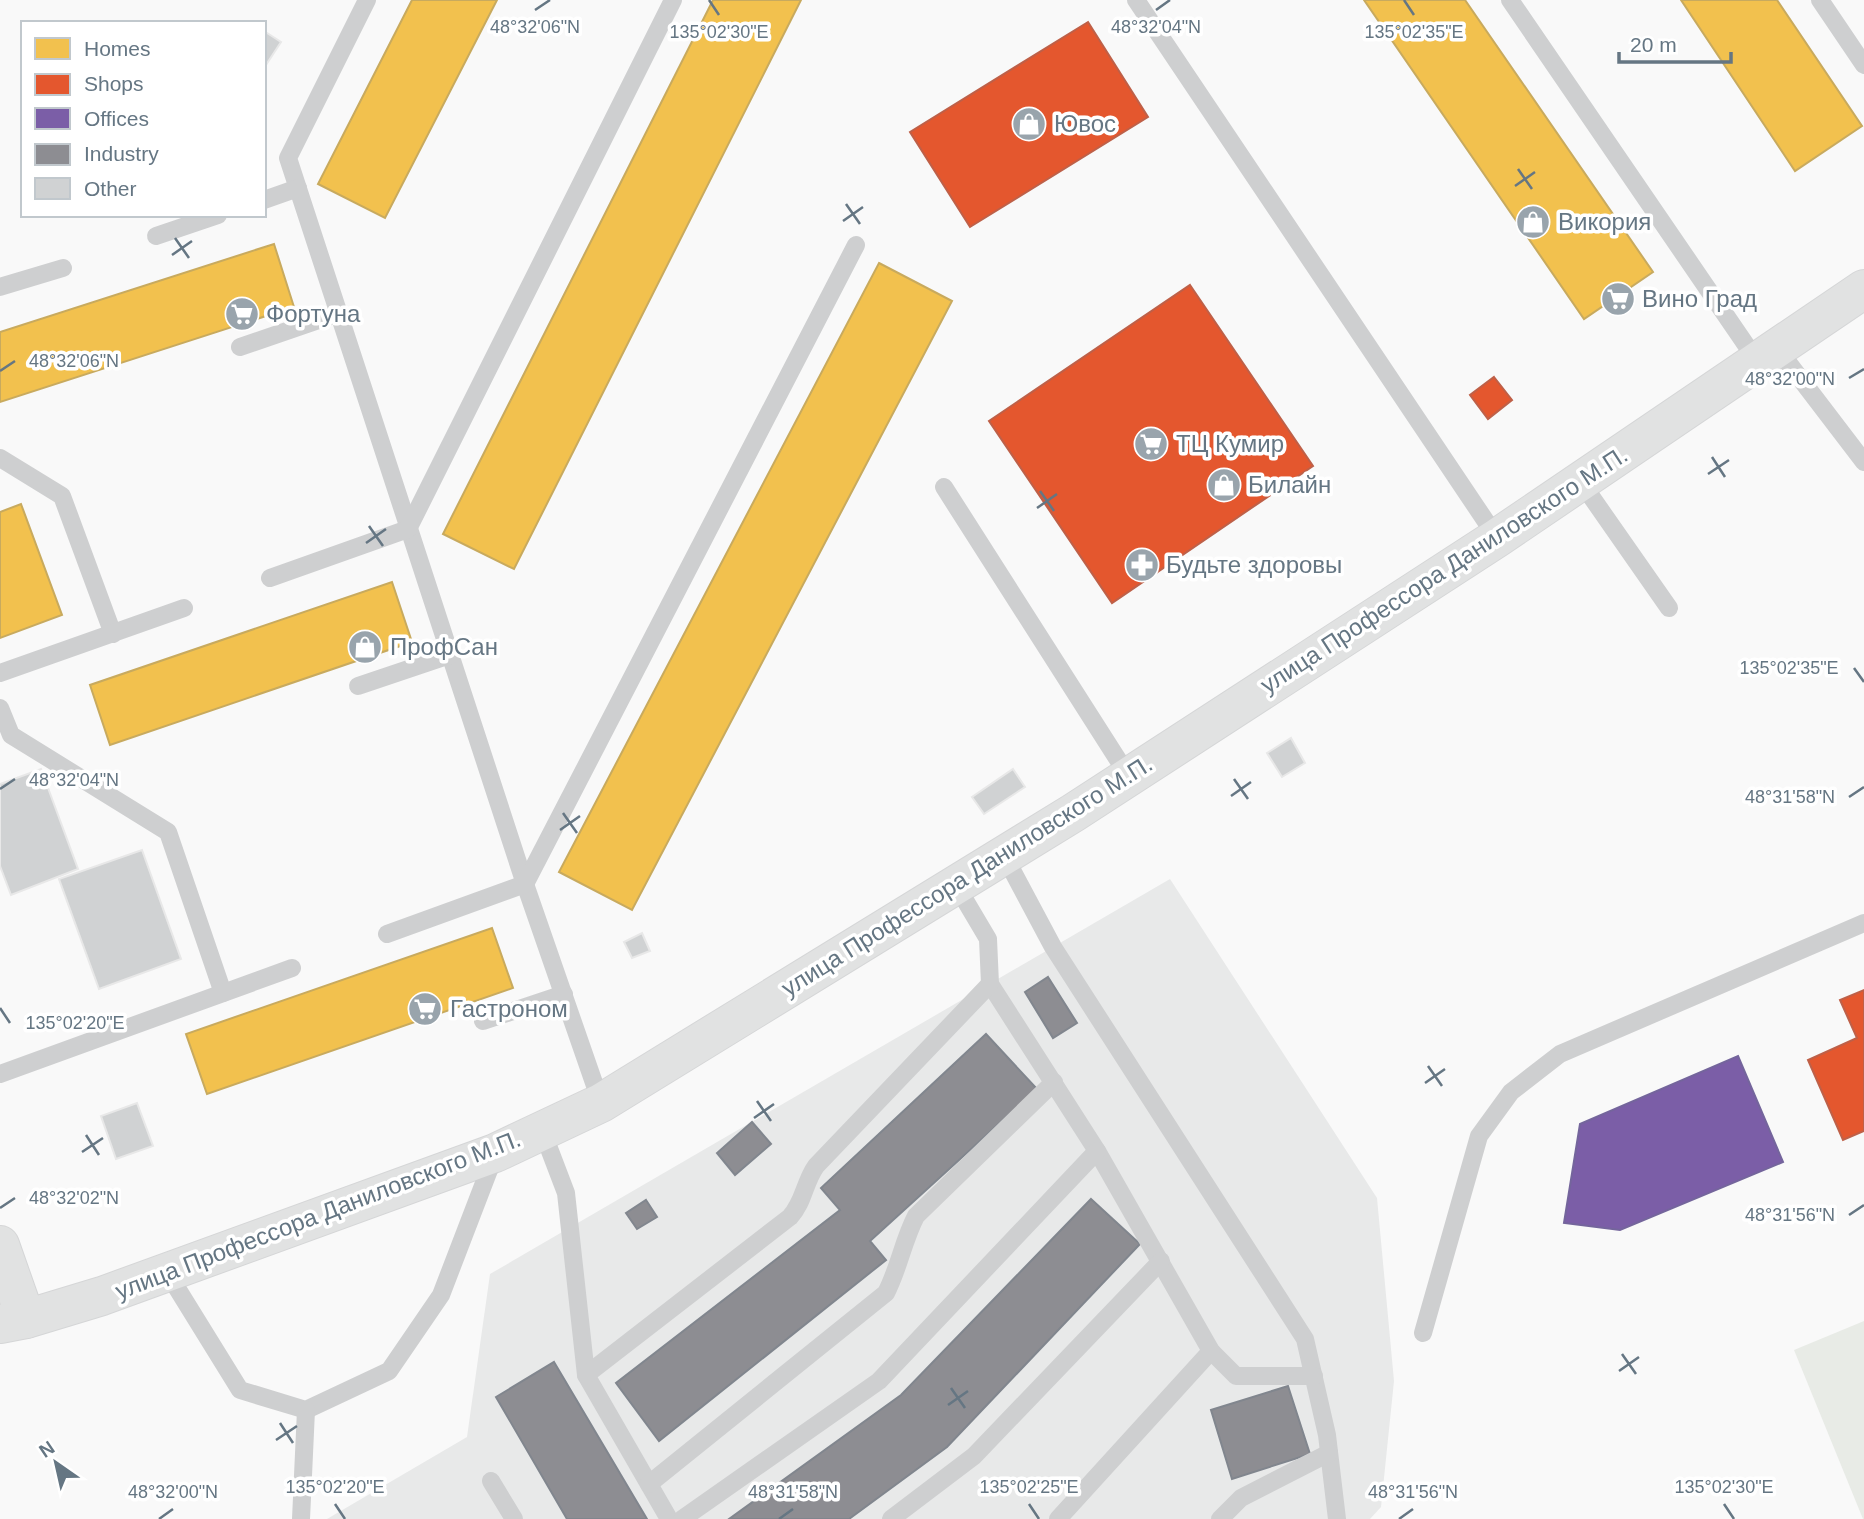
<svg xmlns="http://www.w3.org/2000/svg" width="1864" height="1519" font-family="Arial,sans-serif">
	<rect width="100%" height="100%" fill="#f9f9f9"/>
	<polygon fill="#e8e9e9" points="1170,879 1377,1198 1394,1381 1381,1507 1370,1519 327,1519 467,1437 490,1274"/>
	<polygon fill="#e8ebe6" points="1864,1321 1864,1519 1863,1519 1794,1350"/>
	<g fill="#f2c14e" stroke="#c8aa5e" stroke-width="2">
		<polygon points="412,0 497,0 385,218 318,184"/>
		<polygon points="713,0 801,0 514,569 443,534"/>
		<polygon points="1364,0 1465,0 1653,272 1584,319"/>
		<polygon points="1681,0 1777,0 1862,126 1795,171"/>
		<polygon points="274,244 294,307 0,402 0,332"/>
		<polygon points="879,263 952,301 632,910 559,872"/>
		<polygon points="21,504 62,615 0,638 0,512"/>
		<polygon points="392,582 412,642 110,745 90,685"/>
		<polygon points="492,928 513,988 207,1094 186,1034"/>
	</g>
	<g fill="#e4572e" stroke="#be6048" stroke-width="2">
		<polygon points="1088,22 1148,117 970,227 910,132"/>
		<polygon points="1190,285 1313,466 1112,603 989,421"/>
		<polygon points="1494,377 1512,400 1488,419 1470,395"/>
		<polygon points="1864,990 1864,1131 1843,1140 1808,1060 1857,1038 1840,1000"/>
	</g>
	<polygon fill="#7b5ea7" stroke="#74659c" stroke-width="2" points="1738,1056 1783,1162 1620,1230 1564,1223 1580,1124"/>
	<g fill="#8d8d92" stroke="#81868e" stroke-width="2">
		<polygon points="1048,977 1077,1023 1053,1038 1025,992"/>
		<polygon points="986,1034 1037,1089 870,1241 886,1260 659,1441 616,1383 840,1210 821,1188"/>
		<polygon points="752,1122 771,1144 735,1175 717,1153"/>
		<polygon points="1091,1199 1140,1244 947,1447 849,1519 729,1519 901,1395"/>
		<polygon points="646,1200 657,1217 637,1229 626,1213"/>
		<polygon points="554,1362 647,1519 567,1519 496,1397"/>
		<polygon points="1288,1386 1310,1454 1232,1479 1211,1410"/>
	</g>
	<g fill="#d0d2d3" stroke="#e8e8e8" stroke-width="2">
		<polygon points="264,31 281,42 264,68"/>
		<polygon points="1291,738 1305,763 1282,777 1267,753"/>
		<polygon points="41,769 78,869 11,895 0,866 0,784"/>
		<polygon points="1013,769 1025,787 984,814 972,797"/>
		<polygon points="142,850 181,959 99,989 59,879"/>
		<polygon points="642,933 650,951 632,958 624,942"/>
		<polygon points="137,1103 153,1146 116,1159 101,1116"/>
	</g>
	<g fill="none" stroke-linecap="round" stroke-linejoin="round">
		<g stroke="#d5d6d7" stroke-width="40">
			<g id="secondary">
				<polyline points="0,1245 26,1319"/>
				<polyline points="0,1324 26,1319 102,1296 495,1153 601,1103 1073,813 1497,538 1864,289"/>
			</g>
		</g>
		<g stroke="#cecfd0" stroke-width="18">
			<polyline points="367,0 288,158 525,884 601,1103"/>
			<polyline points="1136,0 1497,538"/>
			<polyline points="1510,0 1757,361"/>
			<polyline points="1820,0 1864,65"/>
			<polyline points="264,200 298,188"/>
			<polyline points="156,236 218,215"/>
			<polyline points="0,287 63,268"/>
			<polyline points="240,347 339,313"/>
			<polyline points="1777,348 1864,462"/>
			<polyline points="0,458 62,496 113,634"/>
			<polyline points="1581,482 1669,608"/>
			<polyline points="944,487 1129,777"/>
			<polyline points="270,578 408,529 673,0"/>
			<polyline points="0,673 184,608"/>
			<polyline points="358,686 450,655"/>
			<polyline points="0,708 11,735 168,832 223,993"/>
			<polyline points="1004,855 1053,947 1305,1339 1327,1435 1337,1519"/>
			<polyline points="956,885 988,939 990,984 1097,1151 1211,1351 1236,1376 1314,1376"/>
			<polyline points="387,934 525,884 856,245"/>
			<polyline points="483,1021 564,994"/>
			<polyline points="0,1074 292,968"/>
			<polyline points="542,1130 566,1193 586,1375 669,1519"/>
			<polyline points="167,1272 240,1390 306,1410 389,1371 441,1295 494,1157"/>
			<polyline points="1423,1333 1479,1136 1511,1092 1560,1054 1864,923"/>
			<path d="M 586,1375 L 790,1217 C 804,1202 804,1183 816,1166 L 990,984"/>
			<polyline points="491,1481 514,1519"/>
			<path d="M 649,1484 L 886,1293 C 899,1268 903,1241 916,1216 L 1054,1082"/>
			<polyline points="301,1519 306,1410"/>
			<polyline points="682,1519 879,1381 1097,1151"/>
			<polyline points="891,1519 974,1456 1161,1261"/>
			<polyline points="1058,1519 1211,1351"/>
			<polyline points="1220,1519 1241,1498 1329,1453"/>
		</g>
		<use href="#secondary" stroke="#e1e2e2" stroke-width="38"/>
	</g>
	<path fill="none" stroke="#657683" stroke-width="2.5" d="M 709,0 L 719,15M 1404,0 L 1414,15M 535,10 L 550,0M 1156,10 L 1170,0M 1518,169 L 1532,189M 1515,186 L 1535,172M 846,204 L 860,224M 843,221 L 863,207M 175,238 L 189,258M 172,255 L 192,241M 0,371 L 15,361M 1849,378 L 1864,369M 1712,457 L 1725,477M 1708,474 L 1729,460M 1040,491 L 1054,511M 1037,508 L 1057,494M 369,526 L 383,546M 366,543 L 386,529M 1854,668 L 1864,682M 1234,779 L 1248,799M 0,789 L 15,779M 1231,796 L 1251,782M 1849,797 L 1864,787M 563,813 L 577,833M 560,830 L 580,816M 0,1008 L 10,1023M 1428,1066 L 1442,1086M 1425,1083 L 1445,1069M 757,1101 L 771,1121M 754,1118 L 774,1104M 86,1135 L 99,1155M 82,1152 L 103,1138M 0,1208 L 15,1198M 1849,1215 L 1864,1205M 1622,1354 L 1636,1374M 1619,1371 L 1639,1357M 951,1388 L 965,1408M 948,1405 L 968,1391M 280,1423 L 293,1443M 276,1440 L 297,1426M 335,1504 L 345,1519M 1029,1504 L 1039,1519M 1724,1504 L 1734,1519M 159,1519 L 173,1509M 779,1519 L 793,1509M 1399,1519 L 1413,1509"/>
	<defs>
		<g id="shop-disc" transform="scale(1.75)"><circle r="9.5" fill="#99a4ac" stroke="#fff"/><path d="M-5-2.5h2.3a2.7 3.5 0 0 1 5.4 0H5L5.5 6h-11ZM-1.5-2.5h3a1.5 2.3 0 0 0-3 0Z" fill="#fff"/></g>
		<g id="supermarket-disc" transform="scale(1.75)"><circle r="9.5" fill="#99a4ac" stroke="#fff"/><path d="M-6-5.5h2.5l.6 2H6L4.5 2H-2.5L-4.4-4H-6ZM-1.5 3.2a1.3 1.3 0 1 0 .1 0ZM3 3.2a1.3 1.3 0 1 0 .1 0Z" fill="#fff"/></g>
		<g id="pharmacy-disc" transform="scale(1.75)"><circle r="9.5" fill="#99a4ac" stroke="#fff"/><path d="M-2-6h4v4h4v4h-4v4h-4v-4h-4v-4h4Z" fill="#fff"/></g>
	</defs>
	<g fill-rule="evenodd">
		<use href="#shop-disc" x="1029" y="124"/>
		<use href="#shop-disc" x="1533" y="222"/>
		<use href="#supermarket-disc" x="1618" y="299"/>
		<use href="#supermarket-disc" x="242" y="314"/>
		<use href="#supermarket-disc" x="1151" y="444"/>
		<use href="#shop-disc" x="1224" y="485"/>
		<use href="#pharmacy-disc" x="1142" y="565"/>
		<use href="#shop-disc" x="365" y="647"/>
		<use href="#supermarket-disc" x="425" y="1009"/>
	</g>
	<g text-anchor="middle" stroke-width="7" stroke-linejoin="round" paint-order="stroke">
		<g font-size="24" fill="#657683" stroke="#fff" text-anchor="start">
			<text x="1054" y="132">Ювос</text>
			<text x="1558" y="230">Викория</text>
			<text x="1642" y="307">Вино Град</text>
			<text x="266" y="322">Фортуна</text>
			<text x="1176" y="452">ТЦ Кумир</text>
			<text x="1248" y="493">Билайн</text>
			<text x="1166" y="573">Будьте здоровы</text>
			<text x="390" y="655">ПрофСан</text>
			<text x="450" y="1017">Гастроном</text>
		</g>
		<g font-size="24" fill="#657683" stroke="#fff">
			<text transform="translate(1444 570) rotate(-33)" y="8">улица Профессора Даниловского М.П.</text>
			<text transform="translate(967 876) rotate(-32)" y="8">улица Профессора Даниловского М.П.</text>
			<text transform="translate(318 1215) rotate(-21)" y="8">улица Профессора Даниловского М.П.</text>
		</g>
	</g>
	<g font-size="18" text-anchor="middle" fill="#657683" stroke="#fff" stroke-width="7" stroke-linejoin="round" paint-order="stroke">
		<text x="535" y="33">48°32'06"N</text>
		<text x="1156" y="33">48°32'04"N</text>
		<text x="719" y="38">135°02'30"E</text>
		<text x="1414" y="38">135°02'35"E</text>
		<text x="74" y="367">48°32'06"N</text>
		<text x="1790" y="385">48°32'00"N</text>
		<text x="1789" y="674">135°02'35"E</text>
		<text x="74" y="786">48°32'04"N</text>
		<text x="1790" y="803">48°31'58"N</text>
		<text x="75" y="1029">135°02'20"E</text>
		<text x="74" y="1204">48°32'02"N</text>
		<text x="1790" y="1221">48°31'56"N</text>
		<text x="335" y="1493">135°02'20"E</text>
		<text x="1029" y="1493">135°02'25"E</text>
		<text x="1724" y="1493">135°02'30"E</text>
		<text x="173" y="1498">48°32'00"N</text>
		<text x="793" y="1498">48°31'58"N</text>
		<text x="1413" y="1498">48°31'56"N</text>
	</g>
	<rect x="21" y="21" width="245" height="196" fill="#ffffff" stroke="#c1c8cd" stroke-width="2"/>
	<rect x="35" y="38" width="35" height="21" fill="#f2c14e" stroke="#c1c8cd" stroke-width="2"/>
	<text x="84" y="56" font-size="21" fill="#657683">Homes</text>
	<rect x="35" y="74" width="35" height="21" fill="#e4572e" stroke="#c1c8cd" stroke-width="2"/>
	<text x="84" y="91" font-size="21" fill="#657683">Shops</text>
	<rect x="35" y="108" width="35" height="21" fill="#7b5ea7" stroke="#c1c8cd" stroke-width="2"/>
	<text x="84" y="126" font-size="21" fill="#657683">Offices</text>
	<rect x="35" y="144" width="35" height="21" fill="#8d8d92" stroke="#c1c8cd" stroke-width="2"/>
	<text x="84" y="161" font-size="21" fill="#657683">Industry</text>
	<rect x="35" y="178" width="35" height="21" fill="#d0d2d3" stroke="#c1c8cd" stroke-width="2"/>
	<text x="84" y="196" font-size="21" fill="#657683">Other</text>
	<g transform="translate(56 1463) rotate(326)" stroke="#ffffff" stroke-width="5" paint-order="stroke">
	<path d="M0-5L12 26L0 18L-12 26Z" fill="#657683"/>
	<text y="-10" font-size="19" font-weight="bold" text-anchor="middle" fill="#657683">N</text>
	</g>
	<path d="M1619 52v10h112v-10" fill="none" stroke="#657683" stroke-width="3.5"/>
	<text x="1630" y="52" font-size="21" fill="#657683" stroke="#ffffff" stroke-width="5" paint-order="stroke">20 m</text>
</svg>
